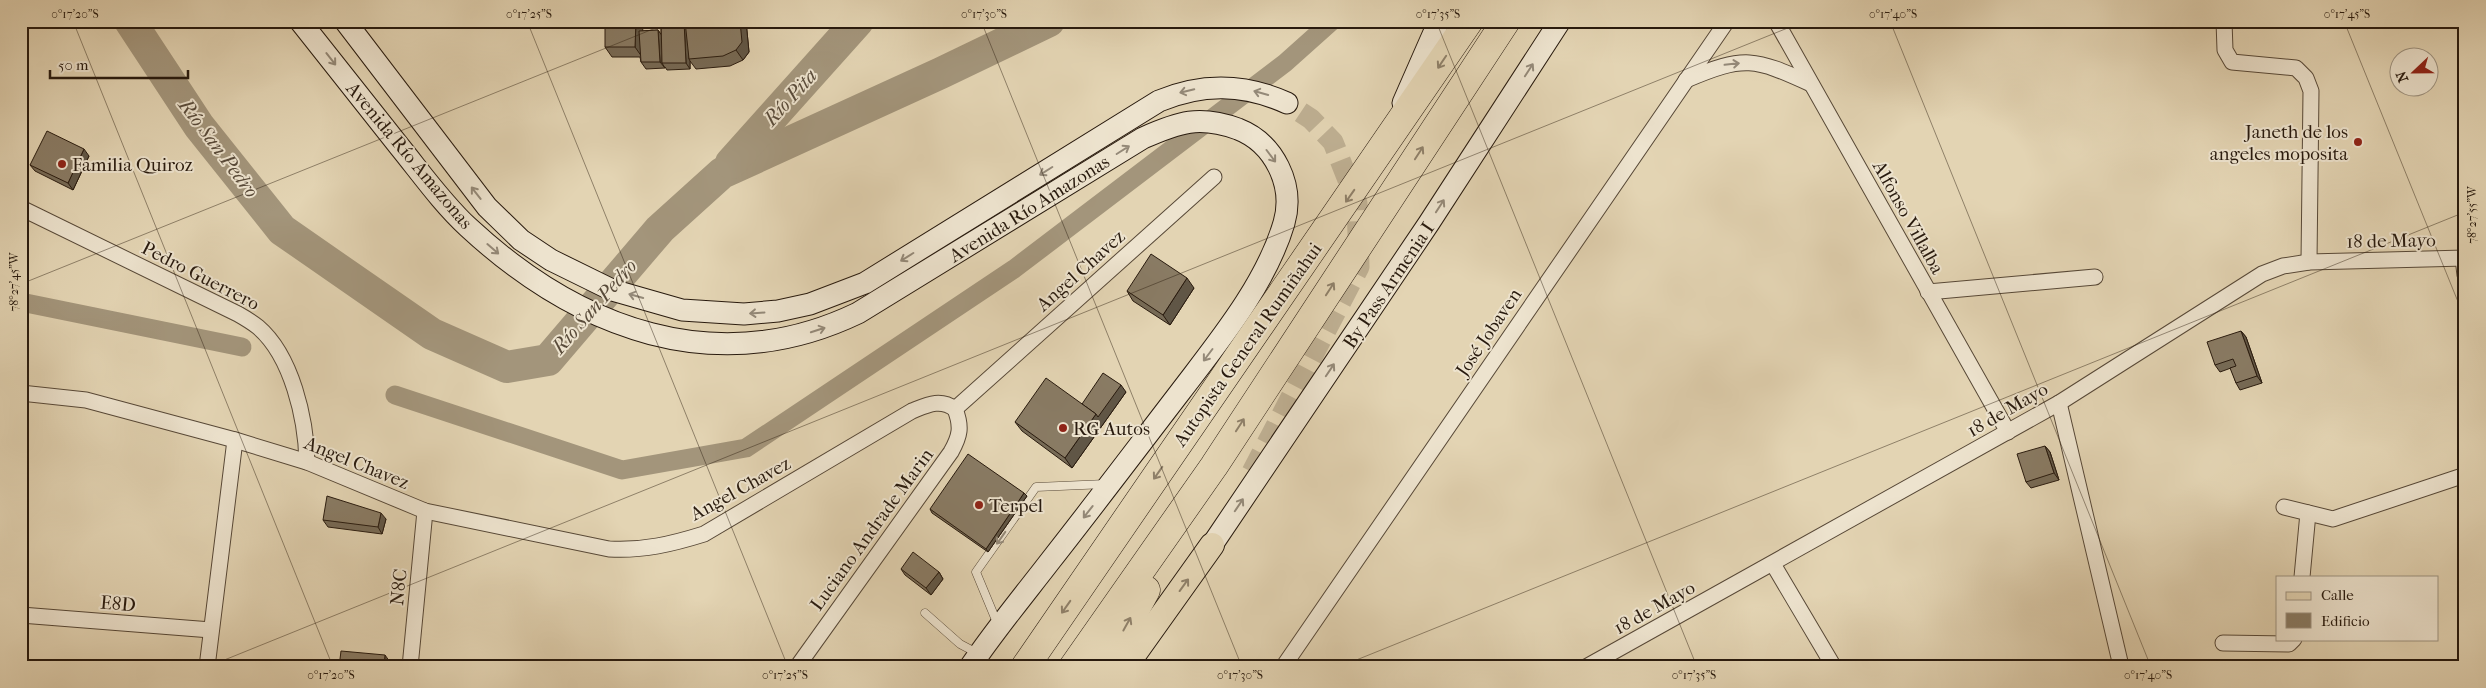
<svg xmlns="http://www.w3.org/2000/svg" width="2486" height="688" font-family="'IM FELL French Canon',serif">
	<rect width="100%" height="100%" fill="#e3d4b3"/>
	<filter id="stains"><feTurbulence type="fractalNoise" baseFrequency=".004" numOctaves="4"/><feColorMatrix values="0 0 0 0 .2 0 0 0 0 .09 0 0 0 0 .02 0 0 0 .5 -.17"/></filter>
	<radialGradient id="worn" r=".72"><stop offset=".6" stop-color="#630" stop-opacity="0"/><stop offset="1" stop-color="#630" stop-opacity=".3"/></radialGradient>
	<g fill="none" stroke-linecap="round" stroke-linejoin="round">
		<g stroke="#a3957b" stroke-width="19">
			<polyline points="21,302 242,347"/>
			<polyline points="395,395 622,470 746,448 1014,269 1285,63 1332,21"/>
		</g>
		<g stroke="#a3957b" stroke-width="32">
			<polyline points="130,21 199,126 282,230 432,334 507,367 548,360 660,229 722,173 941,73 1049,21"/>
			<polyline points="731,163 858,21"/>
		</g>
		<polyline stroke="#beaf92" stroke-width="21" stroke-dasharray="21 11" stroke-linecap="butt" points="1252,472 1359,267 1357,203 1333,142 1311,119 1287,103"/>
		<g stroke="#574837" stroke-width="9">
			<g id="lane">
				<polyline points="925,613 960,644 977,653"/>
				<polyline points="998,625 976,572 1036,487 1106,484"/>
			</g>
		</g>
		<g stroke="#574837" stroke-width="17">
			<g id="street">
				<polyline points="1776,21 2008,432"/>
				<polyline points="2224,21 2225,50 2232,62 2296,68 2306,78 2311,91 2309,262"/>
				<path d="M 1686,80 C 1745,55 1754,58 1811,84"/>
				<path d="M 21,208 L 238,314 C 245,318 252,322 258,327 C 292,356 306,419 307,462"/>
				<polyline points="2463,258 2465,275"/>
				<polyline points="1928,292 2095,277"/>
				<path d="M 21,393 L 86,400 L 235,440 L 307,462 L 425,511 L 609,549 C 643,551 672,544 704,534 L 912,411 C 927,405 940,398 955,409"/>
				<polyline points="2059,403 2121,666"/>
				<polyline points="955,409 1214,177"/>
				<polyline points="2284,507 2333,519 2465,475"/>
				<polyline points="1773,564 1834,667"/>
				<polyline points="2302,577 2308,513"/>
				<polyline points="21,615 211,630"/>
				<polyline points="2223,643 2289,644 2294,639"/>
				<polyline points="207,667 235,440"/>
				<polyline points="410,667 425,511"/>
				<path d="M 797,667 L 951,452 C 960,436 962,427 955,409"/>
				<polyline points="1283,667 1727,21"/>
				<polyline points="1586,667 2059,403 2262,274 2283,266 2309,262 2465,258"/>
			</g>
		</g>
		<g stroke="#281a0e" stroke-width="23">
			<g id="secondary">
				<path d="M 300,21 C 333,63 366,104 399,146 C 421,173 442,203 468,227 C 578,329 716,381 858,313 L 1143,138 C 1179,122 1199,115 1238,129 C 1274,143 1295,185 1284,223 C 1266,284 1219,341 1181,391 C 1138,447 1095,504 1051,560 C 1024,595 995,630 970,667"/>
				<path d="M 345,21 L 487,207 L 521,240 L 551,260 L 612,290 L 682,310 L 744,314 L 778,311 L 810,304 L 865,283 L 1159,101 C 1202,83 1243,83 1287,103"/>
				<polyline points="1403,103 1439,21"/>
				<polyline points="1212,545 1429,223 1560,21"/>
			</g>
		</g>
		<g stroke="#281a0e" stroke-width="26">
			<polyline id="primary" points="1125,667 1212,545"/>
		</g>
		<g stroke="#281a0e" stroke-width="29">
			<g id="highway">
				<polyline points="1025,667 1469,21"/>
				<polyline points="1073,667 1214,466 1506,21"/>
				<polyline points="1104,667 1146,590"/>
			</g>
		</g>
		<use href="#lane" stroke="#ede3ce" stroke-width="8"/>
		<use href="#street" stroke="#ede3ce" stroke-width="15"/>
		<use href="#secondary" stroke="#ede3ce" stroke-width="21"/>
		<use href="#primary" stroke="#e3d4b3" stroke-width="24"/>
		<use href="#highway" stroke="#e3d4b3" stroke-width="28"/>
	</g>
	<g fill="#766a56" stroke="#281a0e">
		<polygon points="661,21 746,21 749,52 743,60 730,66 696,69 690,61 690,69 667,70 665,67 665,68 646,69 641,62 640,57 612,57 605,47 642,31 658,30 661,35"/>
		<polygon points="814,21 825,21 821,27"/>
		<polygon points="89,156 73,190 35,171 30,165"/>
		<polygon points="1194,288 1170,325 1133,301 1127,291"/>
		<polygon points="2241,331 2246,337 2262,383 2240,390 2236,383 2231,368 2220,372 2215,365"/>
		<polygon points="1126,392 1072,468 1022,431 1015,422"/>
		<polygon points="2045,446 2050,452 2059,480 2031,488 2026,482"/>
		<polygon points="1024,493 1027,496 988,552 932,513 930,509"/>
		<polygon points="386,519 382,534 328,527 323,520"/>
		<polygon points="901,569 939,572 943,579 931,595 905,575"/>
	</g>
	<g fill="#605646" stroke="#281a0e">
		<polygon points="636,21 643,21 642,57 635,47"/>
		<polygon points="684,21 688,21 689,59 690,61 690,69 686,63"/>
		<polygon points="740,21 746,21 749,52 743,60 736,50"/>
		<polygon points="817,21 825,21 821,27"/>
		<polygon points="658,30 663,37 662,63 665,68 660,62"/>
		<polygon points="84,149 89,156 73,190 68,183"/>
		<polygon points="1187,278 1194,288 1170,325 1163,315"/>
		<polygon points="2241,331 2246,337 2262,383 2257,376"/>
		<polygon points="1121,385 1126,392 1072,468 1065,458 1096,414"/>
		<polygon points="2045,446 2050,452 2059,480 2054,473"/>
		<polygon points="1024,493 1027,496 988,552 986,549"/>
		<polygon points="381,513 386,519 382,534 378,527"/>
		<polygon points="939,572 943,579 931,595 926,588"/>
		<polygon points="385,655 392,665 392,667 384,667"/>
	</g>
	<g fill="#897b64" stroke="#281a0e">
		<polygon points="605,21 636,21 635,47 605,47"/>
		<polygon points="661,21 684,21 686,63 662,63"/>
		<polygon points="685,21 740,21 742,42 736,50 723,56 689,59"/>
		<polygon points="658,30 660,62 641,62 639,31"/>
		<polygon points="47,131 84,149 68,183 30,165"/>
		<polygon points="1151,254 1187,278 1163,315 1127,291"/>
		<polygon points="2241,331 2257,376 2236,383 2230,368 2236,366 2233,359 2215,365 2207,342"/>
		<polygon points="1103,373 1121,385 1098,417 1096,414 1082,404"/>
		<polygon points="1046,378 1096,414 1065,458 1015,422"/>
		<polygon points="2045,446 2054,473 2026,482 2017,454"/>
		<polygon points="968,454 1024,493 986,549 930,509"/>
		<polygon points="327,496 381,513 378,527 323,520"/>
		<polygon points="913,552 939,572 926,588 901,569"/>
		<polygon points="341,651 385,655 384,667 339,667"/>
	</g>
	<defs><path id="oneway-shaft" d="M-6 0H5M1.5-3L5.5 0L1.5 3" fill="none" stroke-width="1.6" stroke-linecap="round" stroke-linejoin="round" transform="scale(1.25)"/></defs>
	<g stroke="#948978">
		<use href="#oneway-shaft" transform="translate(331 59) rotate(52)"/>
		<use href="#oneway-shaft" transform="translate(1732 64) rotate(-6)"/>
		<use href="#oneway-shaft" transform="translate(1529 70) rotate(-57)"/>
		<use href="#oneway-shaft" transform="translate(1187 91) rotate(166)"/>
		<use href="#oneway-shaft" transform="translate(1261 93) rotate(-164)"/>
		<use href="#oneway-shaft" transform="translate(1123 150) rotate(-32)"/>
		<use href="#oneway-shaft" transform="translate(1271 156) rotate(53)"/>
		<use href="#oneway-shaft" transform="translate(1046 171) rotate(148)"/>
		<use href="#oneway-shaft" transform="translate(476 193) rotate(-128)"/>
		<use href="#oneway-shaft" transform="translate(1440 206) rotate(-57)"/>
		<use href="#oneway-shaft" transform="translate(493 249) rotate(41)"/>
		<use href="#oneway-shaft" transform="translate(907 257) rotate(148)"/>
		<use href="#oneway-shaft" transform="translate(636 296) rotate(-164)"/>
		<use href="#oneway-shaft" transform="translate(757 313) rotate(176)"/>
		<use href="#oneway-shaft" transform="translate(818 330) rotate(-18)"/>
		<use href="#oneway-shaft" transform="translate(1208 355) rotate(127)"/>
		<use href="#oneway-shaft" transform="translate(1330 370) rotate(-56)"/>
		<use href="#oneway-shaft" transform="translate(1239 505) rotate(-56)"/>
		<use href="#oneway-shaft" transform="translate(1088 512) rotate(128)"/>
		<use href="#oneway-shaft" transform="translate(1001 538) rotate(125)"/>
	</g>
	<g stroke="#8f8069">
		<use href="#oneway-shaft" transform="translate(1442 62) rotate(124)"/>
		<use href="#oneway-shaft" transform="translate(1419 153) rotate(-57)"/>
		<use href="#oneway-shaft" transform="translate(1350 196) rotate(125)"/>
		<use href="#oneway-shaft" transform="translate(1330 289) rotate(-57)"/>
		<use href="#oneway-shaft" transform="translate(1240 425) rotate(-57)"/>
		<use href="#oneway-shaft" transform="translate(1158 473) rotate(125)"/>
		<use href="#oneway-shaft" transform="translate(1184 585) rotate(-54)"/>
		<use href="#oneway-shaft" transform="translate(1066 607) rotate(125)"/>
		<use href="#oneway-shaft" transform="translate(1127 624) rotate(-61)"/>
	</g>
	<path fill="none" stroke="#281a0e" stroke-width="1" stroke-opacity="0.45" d="M 73,21 L 333,667M 527,21 L 788,667M 981,21 L 1242,667M 1436,21 L 1697,667M 1890,21 L 2151,667M 2344,21 L 2465,319M 21,284 L 673,21M 207,667 L 1805,21M 1339,667 L 2465,212"/>
	<g fill="#8f2418" stroke="#ede3ce" stroke-width="2">
		<circle cx="2358" cy="142" r="5"/>
		<circle cx="62" cy="164" r="5"/>
		<circle cx="1063" cy="428" r="5"/>
		<circle cx="979" cy="505" r="5"/>
	</g>
	<g text-anchor="middle" stroke-width="4" stroke-linejoin="round" paint-order="stroke">
		<g font-size="19" fill="#281a0e" stroke="#ede3ce" text-anchor="start">
			<text x="2348" y="138" text-anchor="end">Janeth de los<tspan x="2348" dy="22">angeles moposita</tspan></text>
			<text x="72" y="171">Familia Quiroz</text>
			<text x="1073" y="435">RG Autos</text>
			<text x="989" y="512">Terpel</text>
		</g>
		<g font-size="19" fill="#281a0e" stroke="#ede3ce">
			<text transform="translate(410 155) rotate(50)" y="7">Avenida Río Amazonas</text>
			<text transform="translate(1029 208) rotate(-32)" y="7">Avenida Río Amazonas</text>
			<text transform="translate(1909 217) rotate(61)" y="7">Alfonso Villalba</text>
			<text transform="translate(2391 240) rotate(-1)" y="7">18 de Mayo</text>
			<text transform="translate(1080 270) rotate(-42)" y="7">Angel Chavez</text>
			<text transform="translate(201 275) rotate(27)" y="7">Pedro Guerrero</text>
			<text transform="translate(1388 285) rotate(-56)" y="7">By Pass Armenia I</text>
			<text transform="translate(1488 332) rotate(-56)" y="7">José Jobaven</text>
			<text transform="translate(1247 344) rotate(-55)" y="7">Autopista General Rumiñahui</text>
			<text transform="translate(2007 409) rotate(-30)" y="7">18 de Mayo</text>
			<text transform="translate(357 462) rotate(22)" y="7">Angel Chavez</text>
			<text transform="translate(740 488) rotate(-29)" y="7">Angel Chavez</text>
			<text transform="translate(871 529) rotate(-54)" y="7">Luciano Andrade Marin</text>
			<text transform="translate(398 587) rotate(-84)" y="7">N8C</text>
			<text transform="translate(118 603) rotate(5)" y="7">E8D</text>
			<text transform="translate(1654 607) rotate(-29)" y="7">18 de Mayo</text>
		</g>
		<g font-size="20" font-style="italic" fill="#594b3a" stroke="#ede3ce">
			<text transform="translate(790 97) rotate(-48)" y="7">Río Pita</text>
			<text transform="translate(219 148) rotate(53)" y="7">Río San Pedro</text>
			<text transform="translate(594 306) rotate(-49)" y="7">Río San Pedro</text>
		</g>
	</g>
	<rect width="2486" height="688" fill="none" stroke="#e3d4b3" stroke-width="55"/>
	<rect x="2276" y="576" width="162" height="65" fill="#ede3ce" stroke="#9e9381"/>
	<rect x="2286" y="592" width="25" height="8" fill="#e3d4b3" stroke="#9e9381"/>
	<text x="2321" y="600" font-size="15" fill="#281a0e">Calle</text>
	<rect x="2286" y="613" width="25" height="15" fill="#897b64" stroke="#9e9381"/>
	<text x="2321" y="626" font-size="15" fill="#281a0e">Edificio</text>
	<g transform="translate(2414 72) rotate(248)"><circle r="24" fill="#ede3ce" stroke="#9e9381"/>
	<path d="M0-4L9 19L0 12L-9 19Z" fill="#8f2418"/>
	<text y="-8" font-size="14" font-weight="bold" text-anchor="middle" fill="#281a0e">N</text>
	</g>
	<path d="M50 70v8h138v-8" fill="none" stroke="#281a0e" stroke-width="2.5"/>
	<text x="58" y="70" font-size="15" fill="#281a0e" stroke="#ede3ce" stroke-width="4" paint-order="stroke">50 m</text>
	<rect x="28" y="28" width="2430" height="632" fill="none" stroke="#281a0e" stroke-width="2"/>
	<g font-size="12" text-anchor="middle" fill="#281a0e">
		<text x="75" y="18">0°17'20"S</text>
		<text x="529" y="18">0°17'25"S</text>
		<text x="984" y="18">0°17'30"S</text>
		<text x="1438" y="18">0°17'35"S</text>
		<text x="1893" y="18">0°17'40"S</text>
		<text x="2347" y="18">0°17'45"S</text>
		<text transform="translate(2472 215) rotate(-90)" y="4">78°27'55"W</text>
		<text transform="translate(14 282) rotate(-90)" y="4">78°27'45"W</text>
		<text x="331" y="679">0°17'20"S</text>
		<text x="785" y="679">0°17'25"S</text>
		<text x="1240" y="679">0°17'30"S</text>
		<text x="1694" y="679">0°17'35"S</text>
		<text x="2148" y="679">0°17'40"S</text>
	</g>
	<rect width="100%" height="100%" filter="url(#stains)"/>
	<rect width="100%" height="100%" fill="url(#worn)"/>
</svg>
